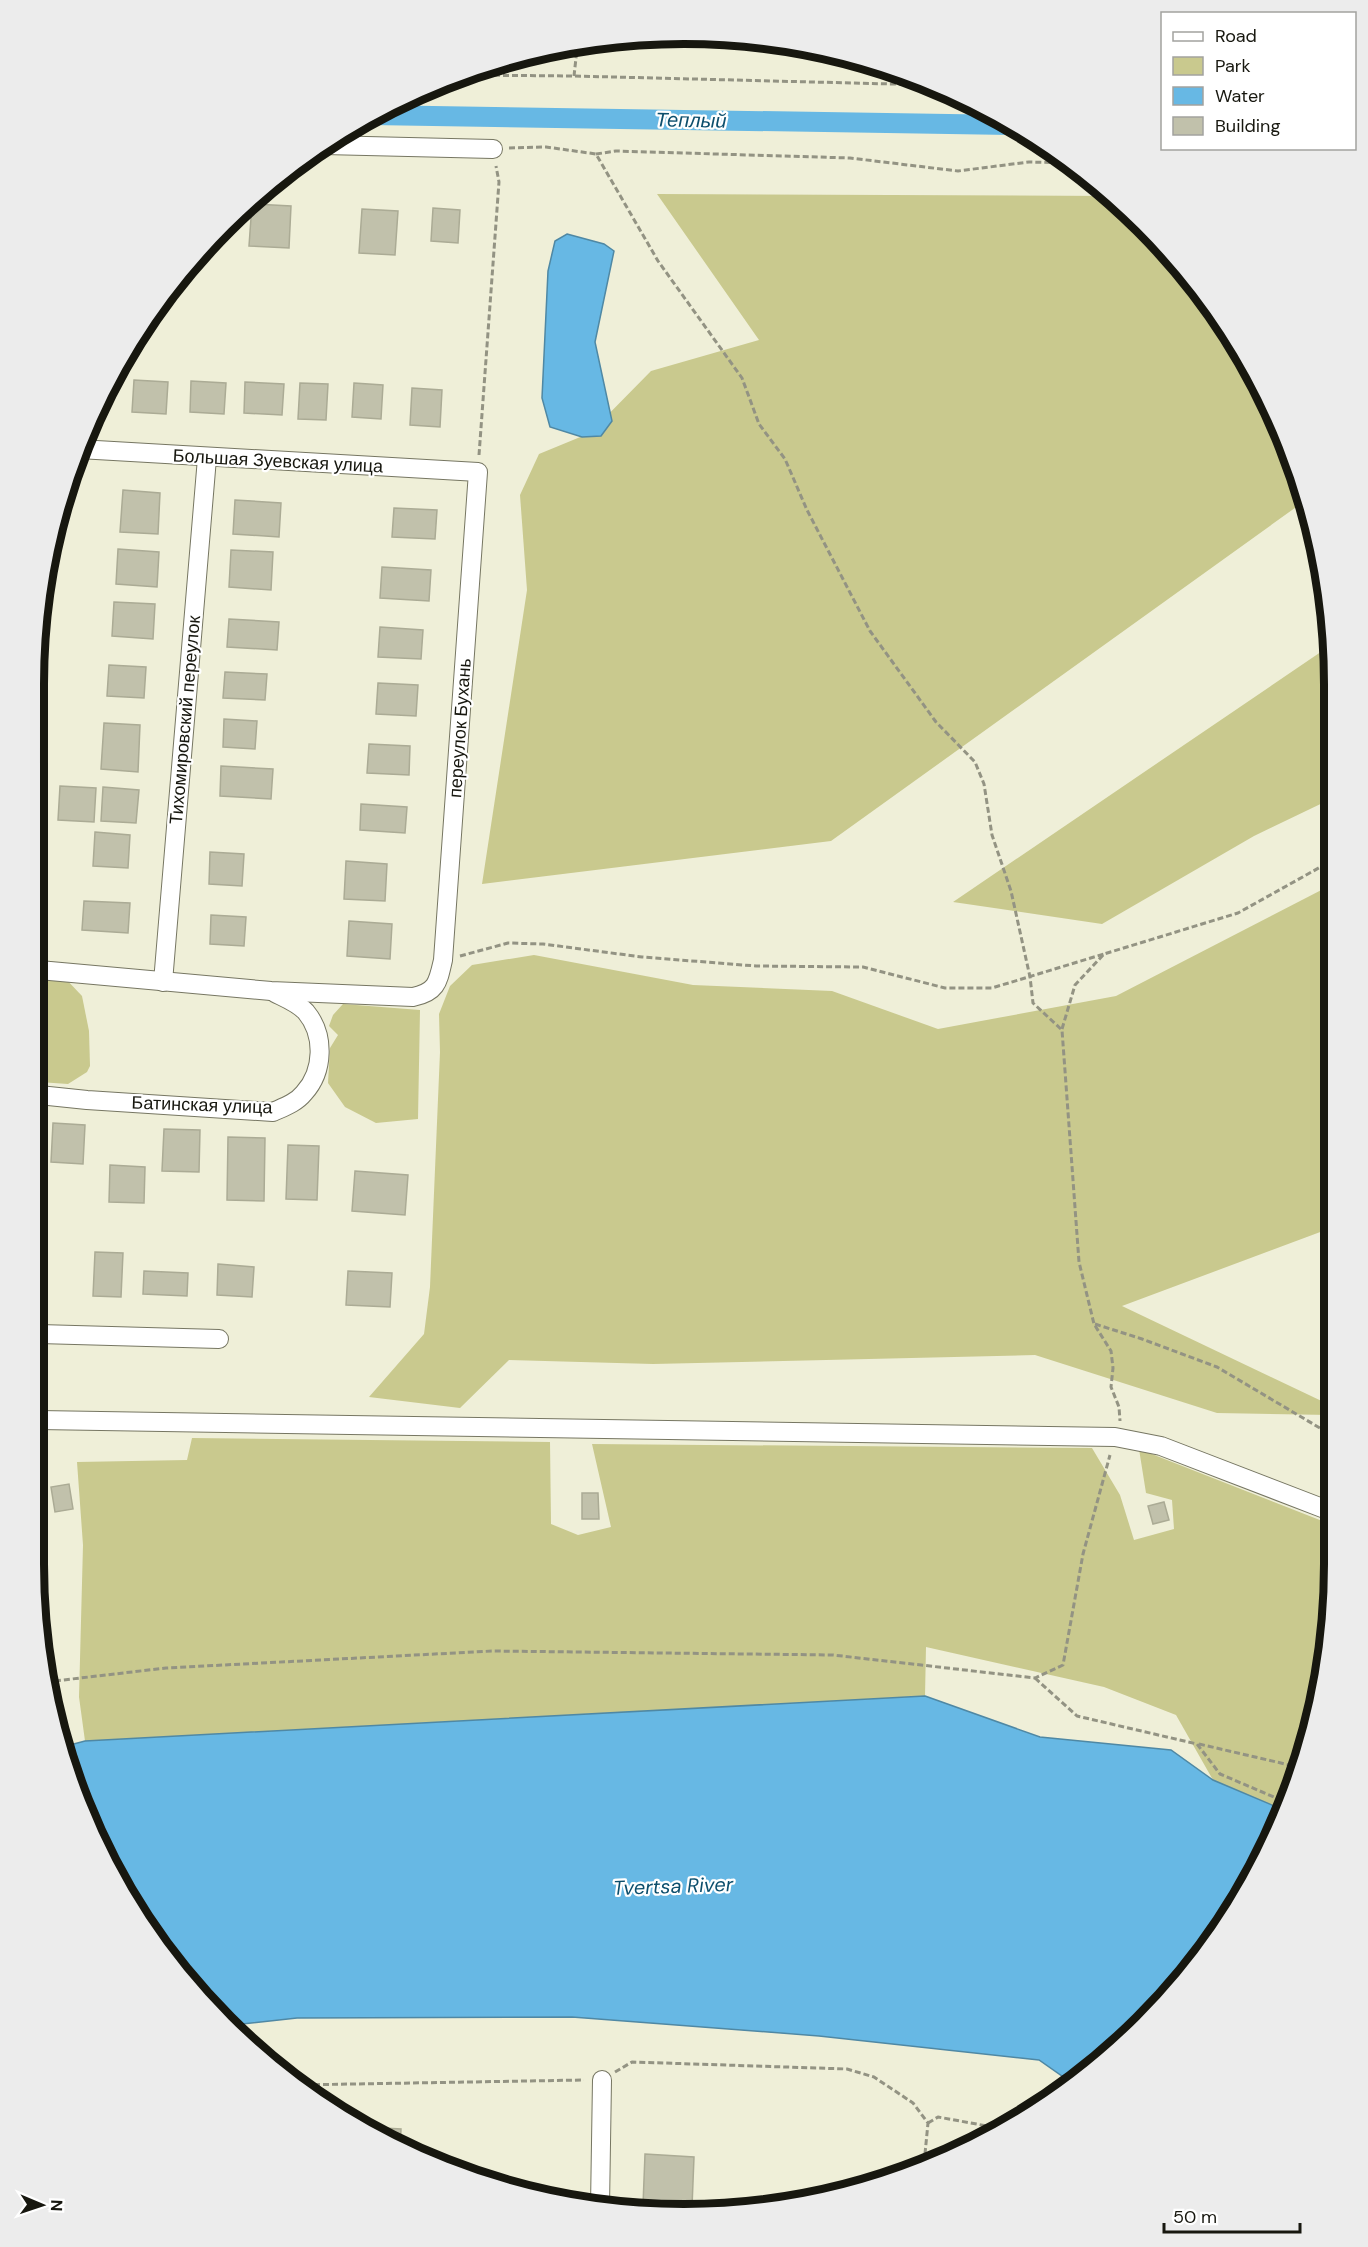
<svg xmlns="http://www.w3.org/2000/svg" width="1368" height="2247" font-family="'DM Sans',sans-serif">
	<rect width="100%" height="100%" fill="#efefd8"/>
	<g fill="#c9c98e">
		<polygon points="657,194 1111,196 1174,255 1248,359 1306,500 831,841 482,884 527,590 520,495 539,454 590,433 651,371 759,340"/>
		<polygon points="1334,643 1333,798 1254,836 1102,924 953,902"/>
		<polygon points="1333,884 1331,1228 1122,1306 1330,1405 1330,1415 1217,1413 1035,1355 653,1364 509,1360 460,1408 369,1397 424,1334 430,1287 440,1052 439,1014 450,986 472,965 534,955 693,985 832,991 938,1029 1116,996"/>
		<polygon points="39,976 64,977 82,996 89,1031 90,1066 87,1072 68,1084 39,1082"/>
		<polygon points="343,1004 420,1010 418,1119 376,1123 345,1107 328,1083 330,1048 338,1035 329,1026 333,1015"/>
		<polygon points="192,1438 550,1442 551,1524 578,1535 611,1527 592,1444 1092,1448 1120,1495 1134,1540 1174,1529 1172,1500 1146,1493 1139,1449 1330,1524 1329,1648 1286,1811 1213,1780 1176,1715 1104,1687 926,1647 925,1696 85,1741 79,1697 83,1545 77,1462 187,1460"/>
	</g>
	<g fill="#67b8e4" stroke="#4f88a4" stroke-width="1.5">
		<polygon points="567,234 604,244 614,251 595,342 612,421 601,436 582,437 550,427 542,398 548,271 555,241"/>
		<polygon points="925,1696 1040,1737 1171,1750 1213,1780 1286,1811 1201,1959 1144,2024 1072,2083 1039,2060 819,2036 572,2017 297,2018 233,2025 167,1959 100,1851 67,1772 62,1747 85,1741"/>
	</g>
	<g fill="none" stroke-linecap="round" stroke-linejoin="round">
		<polyline stroke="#67b8e4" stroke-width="20" points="371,115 1011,125"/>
	</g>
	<g fill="#c1c1ab" stroke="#abab95" stroke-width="1.5">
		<polygon points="252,204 291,206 289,248 249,246"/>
		<polygon points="433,208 460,210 458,243 431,241"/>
		<polygon points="362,209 398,211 395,255 359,253"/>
		<polygon points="134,380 168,382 166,414 132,412"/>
		<polygon points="191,381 226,383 224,414 190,412"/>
		<polygon points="245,382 284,384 282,415 244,413"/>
		<polygon points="300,383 328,384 326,420 298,419"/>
		<polygon points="354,383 383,385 381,419 352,417"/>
		<polygon points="412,388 442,390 440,427 410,425"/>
		<polygon points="123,490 160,493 158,534 120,532"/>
		<polygon points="235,500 281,503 279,537 233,534"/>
		<polygon points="394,508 437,510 435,539 392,537"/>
		<polygon points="118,549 159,552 157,587 116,584"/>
		<polygon points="231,550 273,552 271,590 229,587"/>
		<polygon points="382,567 431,570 429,601 380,598"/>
		<polygon points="114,602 155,604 153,639 112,636"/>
		<polygon points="229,619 279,622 277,650 227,647"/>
		<polygon points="380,627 423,630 421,659 378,657"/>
		<polygon points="109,665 146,667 144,698 107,696"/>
		<polygon points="225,672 267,674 265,700 223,698"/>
		<polygon points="378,683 418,685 416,716 376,714"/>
		<polygon points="224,719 257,721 255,749 223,747"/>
		<polygon points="104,723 140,725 138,772 101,769"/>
		<polygon points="369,744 410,746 409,775 367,773"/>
		<polygon points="221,766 273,769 271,799 220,796"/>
		<polygon points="60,786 96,788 94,822 58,820"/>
		<polygon points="103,787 139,790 136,823 101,821"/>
		<polygon points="361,804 407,807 405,833 360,830"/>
		<polygon points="95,832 130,835 128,868 93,866"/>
		<polygon points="210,852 244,854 242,886 209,884"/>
		<polygon points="346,861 387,864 385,901 344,899"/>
		<polygon points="84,901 130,903 128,933 82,930"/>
		<polygon points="211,915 246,917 244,946 210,944"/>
		<polygon points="349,921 392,924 390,959 347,956"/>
		<polygon points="53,1123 85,1125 83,1164 51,1162"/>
		<polygon points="164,1129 200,1130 199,1172 162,1171"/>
		<polygon points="228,1137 265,1138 264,1201 227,1200"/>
		<polygon points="288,1145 319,1146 317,1200 286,1199"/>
		<polygon points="110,1165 145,1167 144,1203 109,1202"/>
		<polygon points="355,1171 408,1175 405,1215 352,1211"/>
		<polygon points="95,1252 123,1253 121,1297 93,1296"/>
		<polygon points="218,1264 254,1267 252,1297 217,1295"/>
		<polygon points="144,1271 188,1273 187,1296 143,1294"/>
		<polygon points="348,1271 392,1273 390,1307 346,1305"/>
		<polygon points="69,1484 73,1509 55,1512 51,1487"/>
		<polygon points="582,1493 598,1493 599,1519 582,1519"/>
		<polygon points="1164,1502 1169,1520 1153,1524 1148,1506"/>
		<polygon points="365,2127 401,2129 400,2149 396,2147"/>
		<polygon points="645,2154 694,2157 692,2207 643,2205"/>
	</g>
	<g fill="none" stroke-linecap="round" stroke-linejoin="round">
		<g stroke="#767662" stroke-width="20">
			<g id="street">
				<polyline points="324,145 493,149"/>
				<path d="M 39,970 L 271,991 L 413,997 C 437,992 438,982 443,960 L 478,472 L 79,449"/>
				<polyline points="163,982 207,458"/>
				<path d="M 39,1095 L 87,1100 L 273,1112 C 284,1107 296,1103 304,1093 C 324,1071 325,1035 306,1012 C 298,1003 285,998 275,993"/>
				<polyline points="39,1334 219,1339"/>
				<polyline points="39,1420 1115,1437 1161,1446 1330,1511"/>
				<polyline points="600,2206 602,2080"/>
			</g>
		</g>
		<g stroke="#939383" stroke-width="3" stroke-dasharray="6 3" stroke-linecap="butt">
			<polyline points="573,45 577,49 574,76"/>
			<polyline points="458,75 574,76 932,85"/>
			<polyline points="509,148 546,147 596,154 658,261 742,378 759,424 785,459 807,510 870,631 936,722 975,762 984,784 992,835 1011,891 1030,977 1033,1003 1062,1030 1079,1262 1094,1324 1111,1351 1113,1368 1111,1387 1119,1407 1120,1421"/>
			<polyline points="596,154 616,151 850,158 958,171 1029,162 1072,163"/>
			<polyline points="479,455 499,182 496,166"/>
			<polyline points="460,956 508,943 543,944 642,957 756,966 863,967 945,988 992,988 1104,954"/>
			<polyline points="1062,1029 1075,985 1104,954 1238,913 1333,860"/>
			<polyline points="1095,1324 1142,1339 1217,1367 1330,1434"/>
			<polyline points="1035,1678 1077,1716 1197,1744 1220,1774 1288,1803"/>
			<polyline points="46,1682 166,1668 493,1651 833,1655 1035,1678 1063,1665 1083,1554 1110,1455"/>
			<polyline points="1199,1744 1298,1767"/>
			<polyline points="615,2072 632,2062 847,2069 874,2077 913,2103 928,2123 924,2164"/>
			<polyline points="296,2085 584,2080"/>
			<polyline points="928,2123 938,2117 998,2128"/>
		</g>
		<use href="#street" stroke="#fff" stroke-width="18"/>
	</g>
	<g text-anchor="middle" stroke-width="4.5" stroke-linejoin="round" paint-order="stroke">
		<g font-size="18" fill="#17170f" stroke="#fff">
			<text transform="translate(278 461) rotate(3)" y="6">Большая Зуевская улица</text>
			<text transform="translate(185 720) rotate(-85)" y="6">Тихомировский переулок</text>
			<text transform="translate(460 728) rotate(-86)" y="6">переулок Бухань</text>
			<text transform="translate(202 1105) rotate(2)" y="6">Батинская улица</text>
		</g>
		<g font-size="20" font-style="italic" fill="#0d4f6d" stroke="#fff">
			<text transform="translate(691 120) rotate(1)" y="7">Теплый</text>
			<text transform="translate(673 1886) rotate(-2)" y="7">Tvertsa River</text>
		</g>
	</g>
	<path d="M0 0H1368V2247H0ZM684 44H684A640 640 0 0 1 1324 684V1564A640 640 0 0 1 684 2204H684A640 640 0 0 1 44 1564V684A640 640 0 0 1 684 44Z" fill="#ececec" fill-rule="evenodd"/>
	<path fill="none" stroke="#17170f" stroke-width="8" d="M684 44H684A640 640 0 0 1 1324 684V1564A640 640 0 0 1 684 2204H684A640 640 0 0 1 44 1564V684A640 640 0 0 1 684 44Z"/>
	<rect x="1161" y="12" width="195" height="138" fill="#ffffff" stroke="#a2a29f" stroke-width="1.5"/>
	<rect x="1173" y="32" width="30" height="9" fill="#ffffff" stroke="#a2a29f" stroke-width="1.5"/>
	<text x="1215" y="42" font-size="18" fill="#17170f">Road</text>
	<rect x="1173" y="57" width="30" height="18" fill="#c9c98e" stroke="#a2a29f" stroke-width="1.5"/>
	<text x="1215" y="72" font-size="18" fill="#17170f">Park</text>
	<rect x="1173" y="87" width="30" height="18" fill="#67b8e4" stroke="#a2a29f" stroke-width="1.5"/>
	<text x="1215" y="102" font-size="18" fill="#17170f">Water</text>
	<rect x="1173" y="117" width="30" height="18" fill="#c1c1ab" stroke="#a2a29f" stroke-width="1.5"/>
	<text x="1215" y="132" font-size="18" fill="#17170f">Building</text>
	<g transform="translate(42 2205) rotate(92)" stroke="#ffffff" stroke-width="4.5" paint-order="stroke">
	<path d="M0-4.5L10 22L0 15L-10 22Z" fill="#17170f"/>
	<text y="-9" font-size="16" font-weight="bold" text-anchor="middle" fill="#17170f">N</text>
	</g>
	<path d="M1164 2223v9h136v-9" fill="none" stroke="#17170f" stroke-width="3"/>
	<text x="1173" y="2223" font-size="18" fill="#17170f" stroke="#ffffff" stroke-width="4.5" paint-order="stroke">50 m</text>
</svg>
